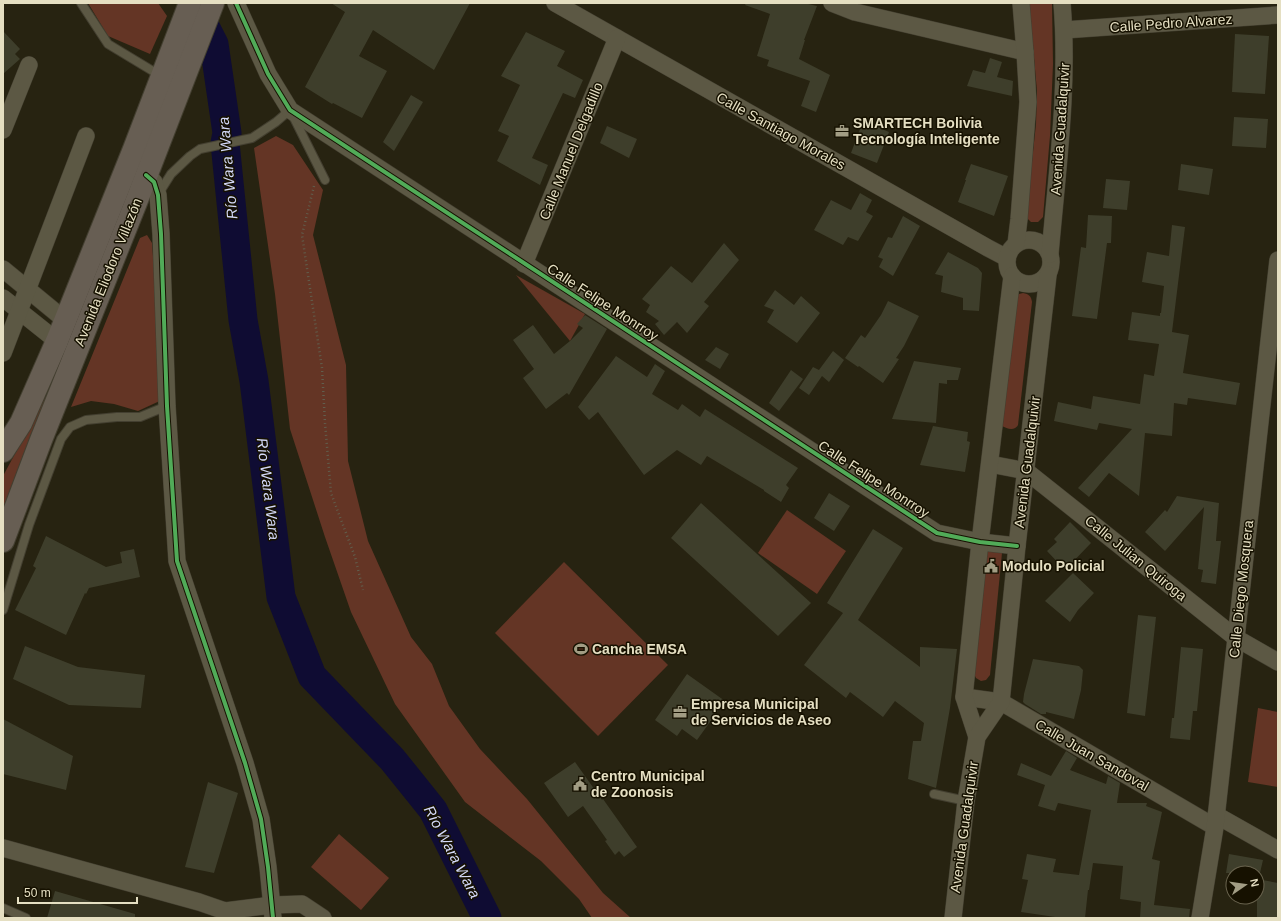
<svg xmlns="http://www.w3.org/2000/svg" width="1281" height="921" font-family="Helvetica,sans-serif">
	<rect width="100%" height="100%" fill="#272311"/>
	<g fill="#643525">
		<polygon points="88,3 158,3 167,16 150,54 108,36"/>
		<polygon points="1029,3 1052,3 1053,64 1050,136 1043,217 1038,222 1031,222 1026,217 1036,124 1037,91"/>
		<polygon points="276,136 293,145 323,190 313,235 346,365 348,461 368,541 411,637 432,664 449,706 480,749 527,799 603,893 631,918 592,918 579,899 541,861 465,802 395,704 351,612 325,537 290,429 275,294 254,148"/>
		<polygon points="147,235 152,243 164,399 138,411 114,404 91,401 71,407 140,238"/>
		<polygon points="516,275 585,314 570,341"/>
		<path d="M 1023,293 C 1029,294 1031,296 1032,302 L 1018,425 C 1015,431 1007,429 1002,426 L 1016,297 L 1019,294 Z"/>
		<polygon points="51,387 3,514 3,476"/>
		<polygon points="787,510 846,551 817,594 758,553"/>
		<polygon points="1001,550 1002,553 990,675 986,680 981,681 976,678 973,672 985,551"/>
		<polygon points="564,562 668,665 598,736 495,633"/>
		<polygon points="1258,708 1278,712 1278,787 1248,782"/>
		<polygon points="339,834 389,878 361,910 311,867"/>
	</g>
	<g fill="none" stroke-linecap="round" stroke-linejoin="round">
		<polyline stroke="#0f0c33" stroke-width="29" points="193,3 214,44 227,133 225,143 243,320 254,381 281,597 312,676 392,759 433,810 487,918"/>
	</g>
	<g fill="#3e3e2b">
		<polygon points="331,3 470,3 434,70 373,30 359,56 387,71 362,118 333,103 332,104 305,87 345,12"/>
		<polygon points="746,3 804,3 817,6 804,40 805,40 799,59 830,75 816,112 801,106 810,81 767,66 769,60 757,56 770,14 745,5"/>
		<polygon points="3,31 20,49 15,54 20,59 3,74"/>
		<polygon points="526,32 565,51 557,66 583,80 575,98 563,93 532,158 548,165 540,185 497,161 509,136 498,131 520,85 501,76"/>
		<polygon points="1235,34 1269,36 1265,94 1232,92"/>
		<polygon points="990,58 1002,62 997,77 1013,81 1012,96 967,86 973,70 985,73"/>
		<polygon points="411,95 423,102 394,151 383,142"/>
		<polygon points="1234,117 1268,119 1266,148 1232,146"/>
		<polygon points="863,121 889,132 877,163 851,153"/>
		<polygon points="607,126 637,139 629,158 600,143"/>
		<polygon points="971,164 1008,176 994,216 958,202 966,180 965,180"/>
		<polygon points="1181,164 1213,169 1209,195 1178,190"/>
		<polygon points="1106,179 1130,181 1127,210 1103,208"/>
		<polygon points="860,193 872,200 866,212 873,216 858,241 848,237 843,245 814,230 831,200 851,210"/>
		<polygon points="1088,215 1112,216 1111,243 1107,243 1097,319 1072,316 1081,247 1086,248"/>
		<polygon points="903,216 920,226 893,276 879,267 883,259 878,257 888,237 892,238"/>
		<polygon points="1172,225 1185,227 1172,332 1189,335 1183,373 1240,383 1236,405 1188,398 1187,405 1174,403 1172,436 1145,433 1139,496 1109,473 1089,497 1078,488 1132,429 1099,423 1097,430 1054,421 1058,402 1091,409 1093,396 1140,404 1144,374 1154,376 1159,344 1128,340 1132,312 1160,316 1160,313 1161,313 1164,286 1142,282 1147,252 1169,256"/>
		<polygon points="724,243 739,260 704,302 709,306 687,333 677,322 664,335 655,324 659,321 646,312 650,305 642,299 671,266 692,283"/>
		<polygon points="948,252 978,268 982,273 979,311 963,310 963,298 941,292 943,276 935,274"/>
		<polygon points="775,290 794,305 801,296 820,313 797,343 767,322 774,310 764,306"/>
		<polygon points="888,301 919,316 904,346 896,358 899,359 883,383 859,366 858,367 845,358 861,335 865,338 881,315"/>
		<polygon points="585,315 607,329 569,395 567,393 546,409 523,378 534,369 513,340 533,325 554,354 570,341 583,328 577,324"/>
		<polygon points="716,347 729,354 720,369 705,360"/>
		<polygon points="833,351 844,360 829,382 822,376 809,395 799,388 813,367 819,370"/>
		<polygon points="616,356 647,377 655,364 665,371 652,394 678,410 682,404 700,417 705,409 798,468 786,485 789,488 781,502 764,491 764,490 707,456 701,465 677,450 644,475 598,412 589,420 578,407"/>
		<polygon points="914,361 961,368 958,380 947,380 947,384 939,383 936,423 892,419"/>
		<polygon points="791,370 803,379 779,411 769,403"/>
		<polygon points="933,426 968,432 967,441 970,442 965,472 920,465"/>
		<polygon points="829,493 850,506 834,531 814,518"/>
		<polygon points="1177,496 1219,503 1216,541 1221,541 1216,584 1201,582 1203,570 1198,569 1204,507 1165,551 1145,532 1165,510 1167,512"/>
		<polygon points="701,503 811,603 778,636 671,538"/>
		<polygon points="1070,522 1091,543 1065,570 1047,551 1057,542 1054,539"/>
		<polygon points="873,529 903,548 858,620 920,667 920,647 957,649 950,708 936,788 908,779 913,741 921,741 924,723 895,701 883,717 850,692 846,698 804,665 843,613 827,603"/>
		<polygon points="46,536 106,567 122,563 120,552 134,549 140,577 89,588 86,594 85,593 66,635 15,610 36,568 33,566"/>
		<polygon points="1073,573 1094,593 1078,610 1070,622 1045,601"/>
		<polygon points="1138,615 1156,617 1145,716 1127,713"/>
		<polygon points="25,646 78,667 145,675 141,708 69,705 13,679"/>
		<polygon points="1181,647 1203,649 1197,711 1193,711 1190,740 1170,738 1172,718 1174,718"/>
		<polygon points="1033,659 1079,666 1083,670 1081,690 1074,719 1046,712 1046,714 1041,714 1025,704 1023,702 1024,694"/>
		<polygon points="687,674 725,701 697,740 682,729 677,736 655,720"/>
		<polygon points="3,719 73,756 66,790 3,774"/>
		<polygon points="1066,751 1077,758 1070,770 1106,784 1108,776 1120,783 1117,803 1147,803 1146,806 1162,812 1152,859 1160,861 1154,905 1190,909 1189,918 1140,918 1141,902 1120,899 1123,866 1093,863 1089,890 1088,890 1085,918 1062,918 1021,912 1028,880 1022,879 1027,854 1056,859 1053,872 1079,875 1091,810 1058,803 1055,811 1038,806 1045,785 1017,775 1021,763 1051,776"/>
		<polygon points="575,762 602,800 603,799 637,847 624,857 619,851 615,855 605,841 607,840 583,806 568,817 544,783"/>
		<polygon points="208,782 238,793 214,873 185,867"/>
		<polygon points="1229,854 1263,860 1260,873 1226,873"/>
		<polygon points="1257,879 1278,883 1278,918 1257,918"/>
		<polygon points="55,891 135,914 135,918 47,918"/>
	</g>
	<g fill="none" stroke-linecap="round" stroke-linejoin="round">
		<g stroke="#433f30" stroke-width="10">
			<g id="lane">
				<polyline points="81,3 108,44 161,76"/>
				<polyline points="159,193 171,174 190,156 200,149 252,138 276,122 290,110 325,180"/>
				<polyline points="3,610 29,525 61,439 70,427 86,420 117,417 140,417 167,406"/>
				<polyline points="934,794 966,801"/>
				<polyline points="3,908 26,918"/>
			</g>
		</g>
		<g stroke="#433f30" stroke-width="18">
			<g id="street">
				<polyline points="236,3 268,74 290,110 937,533 980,542 1017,546"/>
				<polyline points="555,3 988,248 1007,258"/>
				<polyline points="832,3 855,12 1025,52"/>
				<polyline points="1064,30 1278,15"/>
				<polyline points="3,130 29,65"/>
				<polyline points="146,175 154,182 158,195 161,234 167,406 177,561 245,763 261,819 268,867 273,918"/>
				<circle cx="1029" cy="262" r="22"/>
				<polyline points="1016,244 1019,219 1028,102 1025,52 1021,3"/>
				<path d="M 1050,254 C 1057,171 1069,87 1062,3"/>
				<polyline points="524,264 617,38"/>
				<polyline points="3,269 65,320"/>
				<polyline points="3,298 57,341"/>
				<polyline points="3,353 86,136"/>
				<polyline points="990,464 1026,471 1236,638 1278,662"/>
				<polyline points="964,697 1001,702 1215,827"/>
				<polyline points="977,737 964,697 980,542 1012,276"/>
				<polyline points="1216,815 1278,850"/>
				<polyline points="3,848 199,902 225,911 272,905 302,904 323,918"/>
				<polyline points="953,918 966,801 977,737 1001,702 1017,546 1048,275"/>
				<polyline points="1200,918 1215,827 1278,260"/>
			</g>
		</g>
		<g stroke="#433f30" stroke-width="24">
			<g id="highway">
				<polyline points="3,451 21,423 57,341 134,149 190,3"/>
				<polyline points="3,541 41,440 137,200 213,3"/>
			</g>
		</g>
		<polyline stroke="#615e4d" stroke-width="2.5" stroke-dasharray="1 3" stroke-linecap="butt" points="314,186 302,235 322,368 325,423 331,493 355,557 363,590"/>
		<use href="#lane" stroke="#5c5844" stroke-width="8"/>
		<use href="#street" stroke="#5c5844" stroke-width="17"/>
		<use href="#highway" stroke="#675e53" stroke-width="22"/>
		<g stroke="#161100" stroke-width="6">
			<g id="cycleway">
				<polyline points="236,3 268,74 290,110 937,533 980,542 1017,546"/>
				<polyline points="146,175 154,182 158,195 161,234 167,406 177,561 245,763 261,819 268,867 273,918"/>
			</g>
		</g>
		<use href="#cycleway" stroke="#51ab58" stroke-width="4"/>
	</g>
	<defs>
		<g id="office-bare" transform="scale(1.08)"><path d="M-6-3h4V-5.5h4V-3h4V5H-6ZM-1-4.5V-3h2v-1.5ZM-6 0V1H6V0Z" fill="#a29d84" stroke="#161100" stroke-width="2.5" paint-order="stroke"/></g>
		<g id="civic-bare" transform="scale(1.08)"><path d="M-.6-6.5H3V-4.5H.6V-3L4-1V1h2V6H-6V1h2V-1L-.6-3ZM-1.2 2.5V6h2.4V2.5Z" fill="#a29d84" stroke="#161100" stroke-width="2.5" paint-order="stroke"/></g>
		<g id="stadium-bare" transform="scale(1.08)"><path d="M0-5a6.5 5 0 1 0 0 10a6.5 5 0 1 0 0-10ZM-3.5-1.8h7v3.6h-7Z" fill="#a29d84" stroke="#161100" stroke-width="2.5" paint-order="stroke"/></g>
	</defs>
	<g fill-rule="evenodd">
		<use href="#office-bare" x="842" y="131"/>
		<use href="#civic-bare" x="991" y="566"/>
		<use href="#stadium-bare" x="581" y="649"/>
		<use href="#office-bare" x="680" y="712"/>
		<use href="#civic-bare" x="580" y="784"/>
	</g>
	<g text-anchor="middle" stroke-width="3" stroke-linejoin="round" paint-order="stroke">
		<g font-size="14" fill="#e5dfc2" stroke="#161100">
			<text transform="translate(1171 23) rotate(-4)" y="5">Calle Pedro Alvarez</text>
			<text transform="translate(1060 129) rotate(-86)" y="5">Avenida Guadalquivir</text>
			<text transform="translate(781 131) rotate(29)" y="5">Calle Santiago Morales</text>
			<text transform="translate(571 151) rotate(-68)" y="5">Calle Manuel Delgadillo</text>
			<text transform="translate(108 272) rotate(-68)" y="5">Avenida Eliodoro Villazón</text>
			<text transform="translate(603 302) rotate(33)" y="5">Calle Felipe Monrroy</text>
			<text transform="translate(1027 462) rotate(-83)" y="5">Avenida Guadalquivir</text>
			<text transform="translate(874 479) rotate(33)" y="5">Calle Felipe Monrroy</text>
			<text transform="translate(1136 558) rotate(39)" y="5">Calle Julian Quiroga</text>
			<text transform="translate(1241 589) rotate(-84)" y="5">Calle Diego Mosquera</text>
			<text transform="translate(1092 755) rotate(30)" y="5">Calle Juan Sandoval</text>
			<text transform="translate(964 827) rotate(-82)" y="5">Avenida Guadalquivir</text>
		</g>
		<g font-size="14" font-weight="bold" fill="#e5dfc2" stroke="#161100" text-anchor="start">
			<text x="853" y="128">SMARTECH Bolivia<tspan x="853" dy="16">Tecnología Inteligente</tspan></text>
			<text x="1002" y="571">Modulo Policial</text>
			<text x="592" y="654">Cancha EMSA</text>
			<text x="691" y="709">Empresa Municipal<tspan x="691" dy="16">de Servicios de Aseo</tspan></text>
			<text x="591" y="781">Centro Municipal<tspan x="591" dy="16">de Zoonosis</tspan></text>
		</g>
		<g font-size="15" font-style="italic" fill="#d4d9f9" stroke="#161100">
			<text transform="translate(228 168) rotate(-95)" y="5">Río Wara Wara</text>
			<text transform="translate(268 489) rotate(83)" y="5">Río Wara Wara</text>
			<text transform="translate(452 852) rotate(62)" y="5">Río Wara Wara</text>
		</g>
	</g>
	<rect width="1281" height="921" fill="none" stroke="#e5dfc2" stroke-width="8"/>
	<g transform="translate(1245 885) rotate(77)"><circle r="19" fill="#161100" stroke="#69634e"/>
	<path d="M0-3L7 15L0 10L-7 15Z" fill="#a29d84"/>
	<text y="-6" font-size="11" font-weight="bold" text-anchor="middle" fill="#e5dfc2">N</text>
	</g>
	<path d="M18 897v6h119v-6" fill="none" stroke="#e5dfc2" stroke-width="2"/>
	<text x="24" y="897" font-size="12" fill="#e5dfc2" stroke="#161100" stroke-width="3" paint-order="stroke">50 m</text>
</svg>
